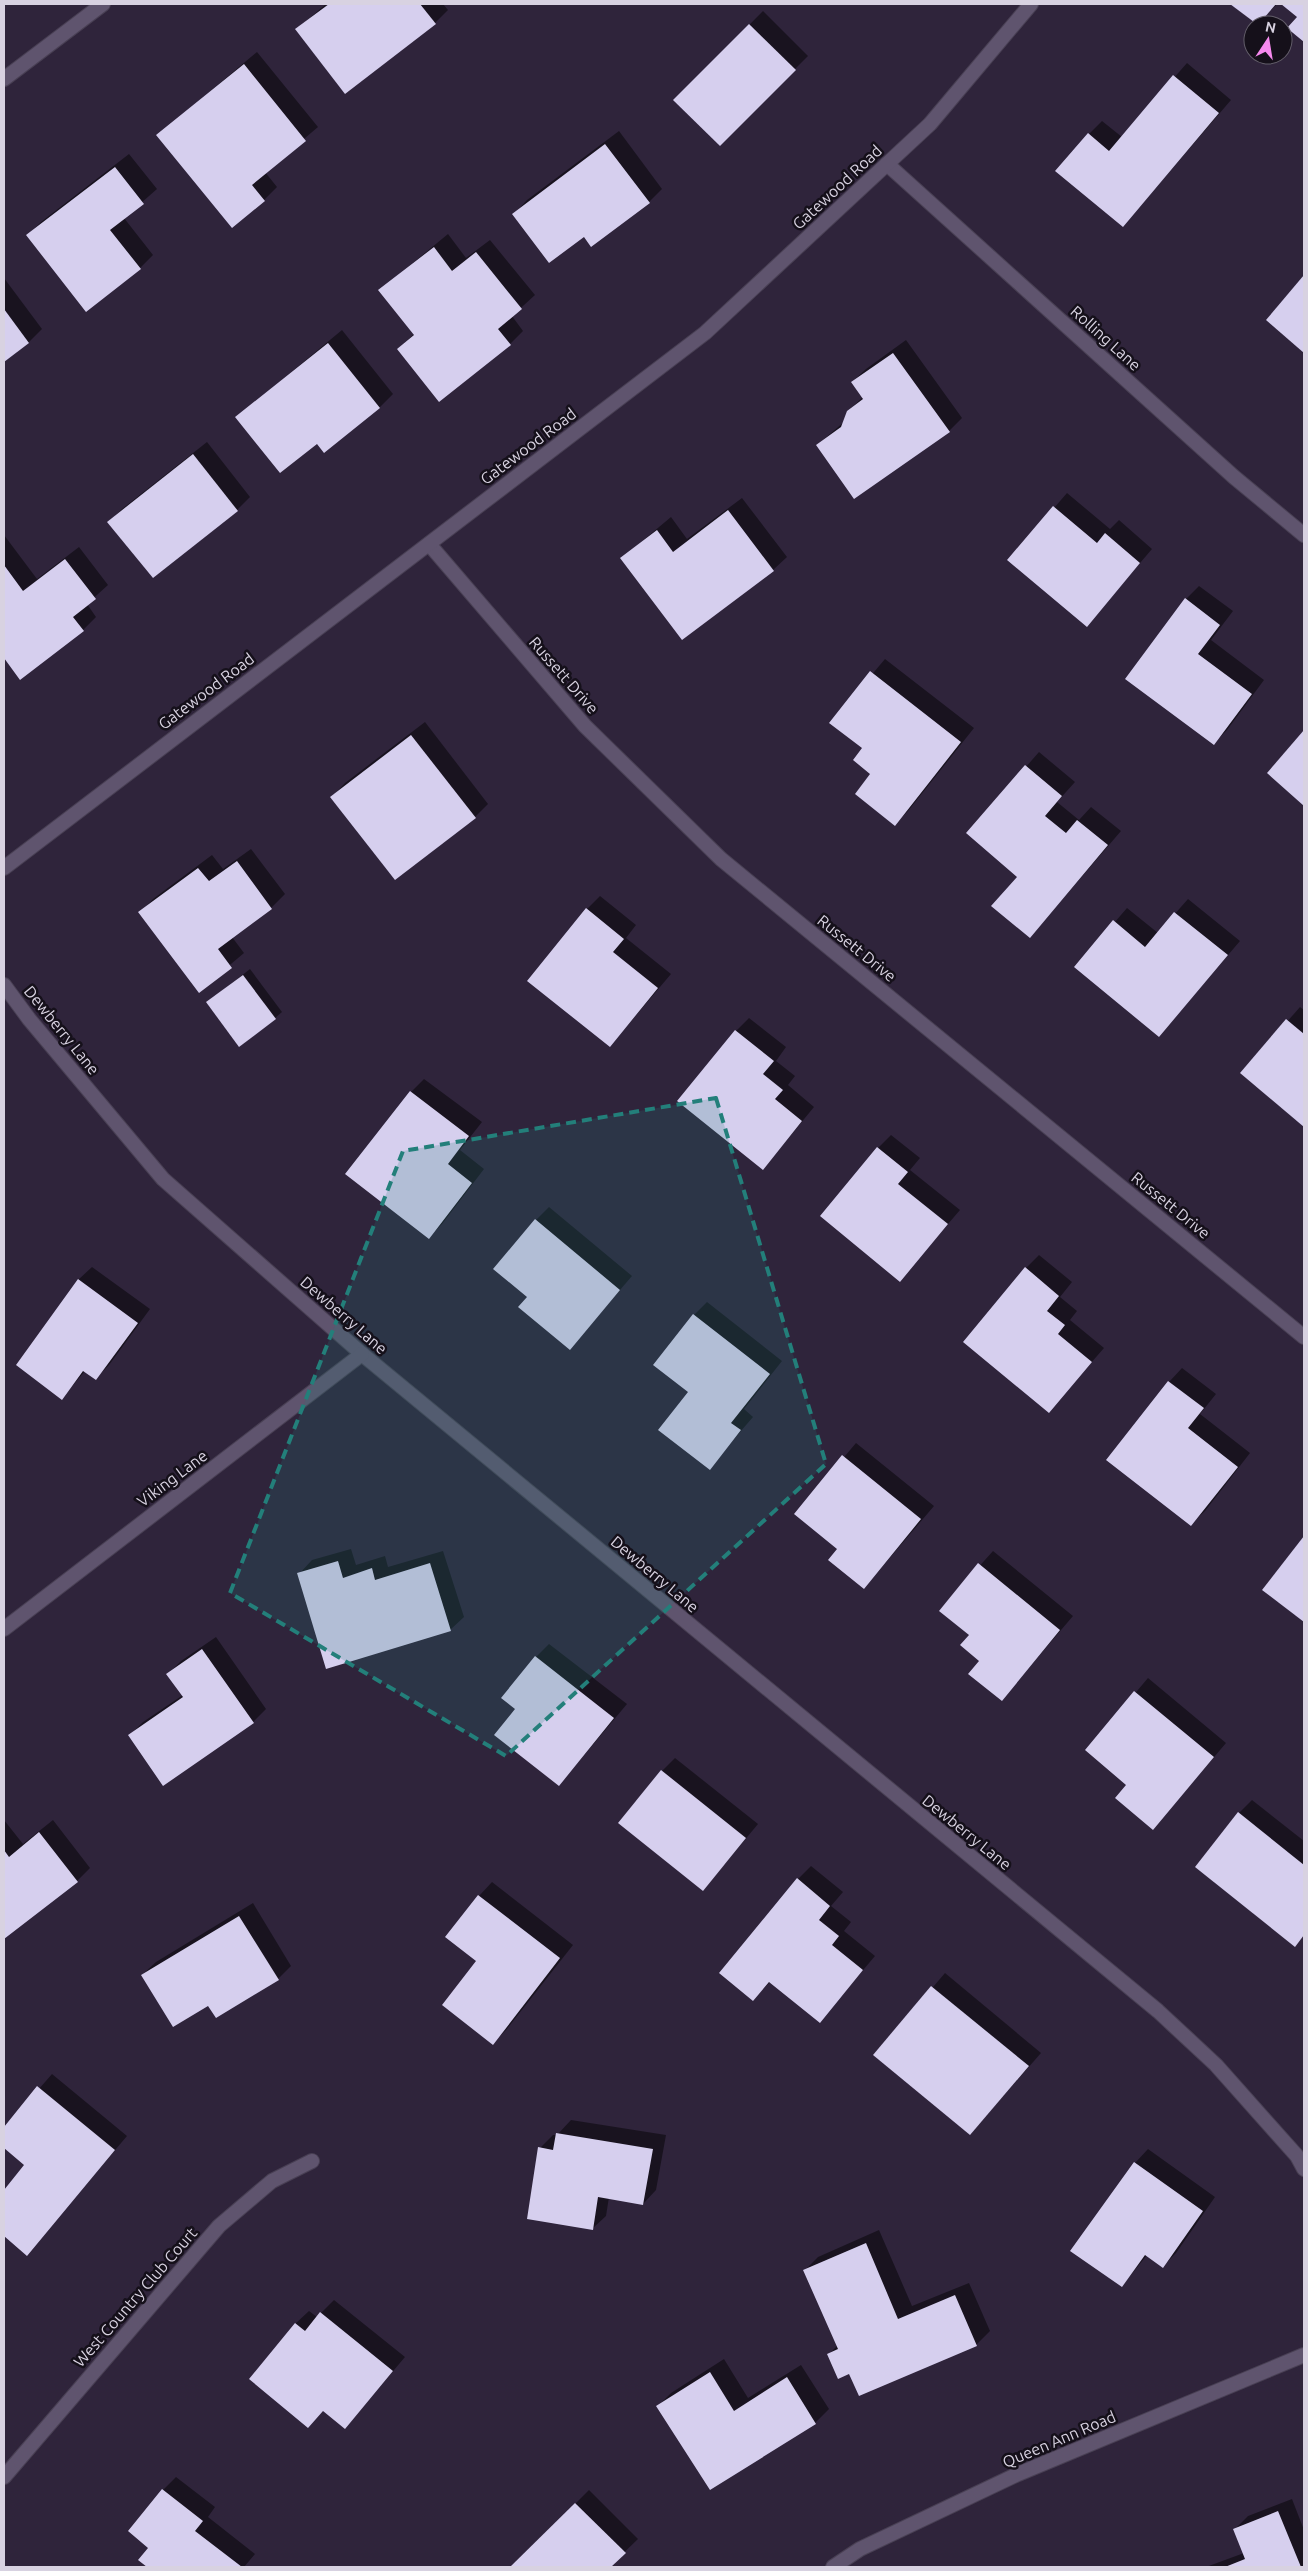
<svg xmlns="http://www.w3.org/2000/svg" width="1308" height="2571" font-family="Ubuntu,sans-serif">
	<rect width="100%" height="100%" fill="#2f243b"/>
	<g fill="#0007">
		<polygon points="326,4 443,4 448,10 435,23 297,29"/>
		<polygon points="1232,4 1277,4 1258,24"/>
		<polygon points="1283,4 1304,4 1304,40 1289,28 1299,16"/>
		<polygon points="763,11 808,56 720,144 675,100"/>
		<polygon points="257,52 318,127 265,172 277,187 264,200 158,135"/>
		<polygon points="1187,63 1231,100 1123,226 1089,134 1102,121 1122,137"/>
		<polygon points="619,131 662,189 649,202 514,214 527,200"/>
		<polygon points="129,154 157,189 124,218 153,255 140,268 28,235 41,222"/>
		<polygon points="448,234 466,258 490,240 535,295 512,316 523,331 510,344 398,349 414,334 380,290"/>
		<polygon points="1304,277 1304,352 1267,320"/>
		<polygon points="4,278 42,329 28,343 4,361"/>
		<polygon points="342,330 393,394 380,407 324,451 317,442 237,417"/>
		<polygon points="906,340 962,418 949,431 817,445 844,422 848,411 863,397 852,382 866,369"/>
		<polygon points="207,442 250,497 237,510 109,522 122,509"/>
		<polygon points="1067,493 1110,529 1119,520 1152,549 1087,625 1009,560"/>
		<polygon points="742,498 787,557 773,570 682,638 622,558 671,517 687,539"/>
		<polygon points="4,535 37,579 79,547 108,585 87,604 96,617 83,630 21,678 4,656"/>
		<polygon points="1199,586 1233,611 1211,640 1264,680 1227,730 1214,743 1186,599"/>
		<polygon points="885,659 974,728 908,811 895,824 872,774 864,748 831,723"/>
		<polygon points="425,722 488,804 475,817 332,797 345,783"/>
		<polygon points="1304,732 1304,804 1269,773"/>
		<polygon points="1039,752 1075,782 1057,802 1079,820 1091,807 1121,831 1030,937 1019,876 968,833"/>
		<polygon points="251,849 285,894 271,908 232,937 244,953 199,991 140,913 153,899 212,855 223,869"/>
		<polygon points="600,896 636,925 626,938 671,974 610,1046 587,909"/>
		<polygon points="1188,899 1240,941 1159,1036 1076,967 1127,908 1158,933"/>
		<polygon points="250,969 282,1012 275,1018 208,1002"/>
		<polygon points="1300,1007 1304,1010 1304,1125 1242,1073"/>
		<polygon points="749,1018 786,1047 776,1061 795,1076 788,1085 814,1107 763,1169 736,1031"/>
		<polygon points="424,1079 482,1122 460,1150 484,1169 442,1224 429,1237 411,1092"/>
		<polygon points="891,1135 920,1158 910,1170 960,1210 900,1280 878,1148"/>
		<polygon points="549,1207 632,1276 570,1348 529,1296 536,1220"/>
		<polygon points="1039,1255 1072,1282 1060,1297 1077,1311 1070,1320 1104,1348 1049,1411 1026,1268"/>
		<polygon points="92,1267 150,1309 109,1365 96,1378 85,1371 62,1398 78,1280"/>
		<polygon points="707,1302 782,1361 744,1409 753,1417 709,1468 694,1315"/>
		<polygon points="1182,1368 1216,1394 1200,1414 1250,1453 1205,1511 1191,1524 1108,1459 1169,1382"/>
		<polygon points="856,1443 934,1506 864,1588 839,1549 796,1514"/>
		<polygon points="1304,1539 1304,1621 1264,1590"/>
		<polygon points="351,1549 356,1565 385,1556 388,1567 443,1551 464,1617 450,1630 299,1574 312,1560"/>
		<polygon points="993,1551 1073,1616 1002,1699 981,1660 971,1635 940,1610"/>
		<polygon points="216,1637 266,1709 253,1722 130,1735 143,1722 183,1695 168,1674 181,1661"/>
		<polygon points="549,1644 627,1704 559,1785 517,1709 536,1657"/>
		<polygon points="1148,1678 1226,1743 1153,1829 1128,1785 1087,1750"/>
		<polygon points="675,1758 758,1824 703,1890 662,1771"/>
		<polygon points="1252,1800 1304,1841 1304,1935 1295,1945 1239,1813"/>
		<polygon points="4,1820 23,1844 53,1820 90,1868 77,1881 4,1937"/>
		<polygon points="811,1866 843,1892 831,1906 851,1922 844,1931 875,1956 820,2021 770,1982 753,1999 798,1879"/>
		<polygon points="492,1882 573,1945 506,2030 493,2043 477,1961 479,1896"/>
		<polygon points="253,1903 291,1966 278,1979 209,2004 142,1975 156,1962"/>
		<polygon points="945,1973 1041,2053 970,2134 875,2055"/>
		<polygon points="52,2074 127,2136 27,2254 4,2235 4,2192 26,2165 4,2147 4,2129"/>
		<polygon points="571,2120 666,2135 656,2190 643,2204 609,2197 606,2216 592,2229 540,2148 553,2135 557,2135"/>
		<polygon points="1148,2149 1215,2197 1176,2253 1163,2266 1147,2255 1122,2286 1072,2251 1135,2163"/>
		<polygon points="879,2230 912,2306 969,2283 990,2331 976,2345 850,2373 829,2354 838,2345 805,2270 818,2257"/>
		<polygon points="334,2300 405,2357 345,2428 324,2410 295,2324 309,2311 317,2317"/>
		<polygon points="724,2359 748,2398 801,2365 829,2409 815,2423 711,2488 658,2406 671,2393"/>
		<polygon points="176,2477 215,2507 208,2517 255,2554 244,2567 149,2567 140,2560 150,2548 163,2490"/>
		<polygon points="589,2490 638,2539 609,2567 512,2567"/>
		<polygon points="1292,2499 1304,2530 1304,2567 1206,2567 1244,2553 1235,2529 1248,2516"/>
	</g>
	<g fill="#d6cfee">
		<polygon points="329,4 420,4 436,24 345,94 295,29"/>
		<polygon points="1230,4 1276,4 1258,25"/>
		<polygon points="1281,4 1304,4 1304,42 1287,28 1297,17"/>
		<polygon points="749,24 796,70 720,146 673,100"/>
		<polygon points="244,64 306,141 252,185 265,201 232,228 156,135"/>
		<polygon points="1173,75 1219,113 1123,227 1055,171 1088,133 1109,151"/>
		<polygon points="605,144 650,203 591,247 584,237 549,263 512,214"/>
		<polygon points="115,167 144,204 110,230 141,269 86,312 26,235"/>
		<polygon points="434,247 452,271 476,252 522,309 498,329 511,345 439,402 397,349 414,335 378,290"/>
		<polygon points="1304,275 1304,353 1266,320"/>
		<polygon points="4,309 29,343 4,362"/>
		<polygon points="328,343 380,408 324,453 317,444 280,473 235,417"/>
		<polygon points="893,353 950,432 854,499 816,445 841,427 847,411 863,399 851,382"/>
		<polygon points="193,454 238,511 153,578 107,522"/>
		<polygon points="1053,506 1097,543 1105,533 1140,563 1087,627 1007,560"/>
		<polygon points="728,510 774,571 682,640 620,558 657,530 673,552"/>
		<polygon points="65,559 96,599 73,617 84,631 20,680 4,658 4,565 23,591"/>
		<polygon points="1185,598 1220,625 1198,654 1252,694 1214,745 1125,679"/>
		<polygon points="870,671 961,742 895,826 855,794 870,774 853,760 862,748 829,723"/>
		<polygon points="1304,730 1304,806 1267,773"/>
		<polygon points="411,735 476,818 395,880 330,797"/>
		<polygon points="1025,765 1062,796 1045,816 1066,833 1077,820 1108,845 1030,938 991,906 1017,877 966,833"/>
		<polygon points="237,861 272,909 218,949 232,968 199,993 138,912 198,868 209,881"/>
		<polygon points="586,908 624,939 613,952 658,988 610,1047 527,981"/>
		<polygon points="1174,912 1228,955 1159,1037 1074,967 1113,920 1145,947"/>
		<polygon points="243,975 276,1019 239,1047 206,1002"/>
		<polygon points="1286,1019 1304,1034 1304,1127 1240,1073"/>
		<polygon points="735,1030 774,1061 763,1074 783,1090 775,1099 802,1121 763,1170 677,1101"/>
		<polygon points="410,1091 469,1136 448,1164 472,1183 429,1239 345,1174"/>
		<polygon points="877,1147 908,1172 898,1184 948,1224 900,1282 820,1216"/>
		<polygon points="535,1219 620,1290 570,1350 518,1307 527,1297 493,1269"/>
		<polygon points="1025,1267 1059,1296 1047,1311 1065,1325 1058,1334 1092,1362 1049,1413 963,1342"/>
		<polygon points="78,1279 138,1323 96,1380 83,1371 62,1400 16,1365"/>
		<polygon points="693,1314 770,1374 731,1423 741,1430 710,1470 658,1430 688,1392 653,1365"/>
		<polygon points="1168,1381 1204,1408 1188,1428 1238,1467 1191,1526 1106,1460"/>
		<polygon points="842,1455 921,1519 864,1589 828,1560 837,1549 794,1514"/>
		<polygon points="1304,1536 1304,1622 1262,1590"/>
		<polygon points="338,1561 343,1578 372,1568 375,1580 430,1563 451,1631 326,1669 297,1573"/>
		<polygon points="978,1563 1060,1630 1002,1701 968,1674 979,1661 960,1645 969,1635 939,1611"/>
		<polygon points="202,1649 254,1723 163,1786 128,1735 183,1697 166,1674"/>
		<polygon points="535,1656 614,1718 559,1786 494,1735 515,1709 501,1698"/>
		<polygon points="1134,1691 1214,1757 1153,1830 1115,1798 1126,1785 1085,1750"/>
		<polygon points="661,1770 746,1838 703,1891 618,1823"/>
		<polygon points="1238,1812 1304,1865 1304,1935 1295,1947 1195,1867"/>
		<polygon points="39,1832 78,1882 4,1939 4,1850 9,1857"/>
		<polygon points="797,1878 830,1906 819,1920 839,1936 832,1945 863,1970 820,2023 769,1982 753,2001 719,1973"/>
		<polygon points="478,1895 560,1958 493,2045 442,2005 476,1961 445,1937"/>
		<polygon points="239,1916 279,1980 216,2018 208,2006 173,2027 141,1975"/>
		<polygon points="931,1986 1029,2066 970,2135 873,2055"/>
		<polygon points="37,2086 115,2150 27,2256 4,2236 4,2190 24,2165 4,2148 4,2127"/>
		<polygon points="556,2133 653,2149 643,2205 598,2197 593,2230 527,2219 538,2147 553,2150"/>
		<polygon points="1134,2162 1203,2211 1163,2268 1145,2255 1122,2287 1070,2251"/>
		<polygon points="866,2243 898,2319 955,2295 977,2346 859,2396 849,2374 838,2379 827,2354 838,2349 803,2270"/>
		<polygon points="320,2312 393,2371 345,2429 323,2411 308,2428 249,2379 295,2323 305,2331"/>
		<polygon points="710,2372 734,2411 787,2377 816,2424 710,2490 656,2406"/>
		<polygon points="162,2489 203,2521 195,2531 242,2567 147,2567 138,2560 148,2548 128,2531"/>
		<polygon points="575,2503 626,2553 611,2567 510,2567"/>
		<polygon points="1278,2511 1301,2567 1225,2567 1245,2559 1233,2529"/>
	</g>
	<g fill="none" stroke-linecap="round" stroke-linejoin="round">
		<g stroke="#494054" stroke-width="16">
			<g id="minor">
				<polyline points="4,79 103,4"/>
				<polyline points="887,164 1234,477 1304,535"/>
				<polyline points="429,544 585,726 721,859 1304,1337"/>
				<polyline points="4,868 705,333 930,124 1031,4"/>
				<polyline points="4,985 29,1019 163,1179 362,1354 1158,2011 1216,2065 1297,2156 1304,2169"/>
				<polyline points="4,1629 362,1354"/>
				<polyline points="4,2477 219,2226 272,2181 312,2161"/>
				<polyline points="833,2567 860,2549 1018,2474 1304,2355"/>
			</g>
		</g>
		<use href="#minor" stroke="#5f546e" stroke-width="14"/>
	</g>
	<path fill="#237f7a" fill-opacity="0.2" stroke="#237f7a" stroke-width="4" stroke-dasharray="10 6" stroke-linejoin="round" d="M 716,1098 L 826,1464 L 506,1756 L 230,1593 L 403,1151 Z"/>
	<g text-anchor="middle" stroke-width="5" stroke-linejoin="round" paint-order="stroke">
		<g font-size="16" fill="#d8d2e1" stroke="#15101a">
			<text transform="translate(837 187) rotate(-43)" y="6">Gatewood Road</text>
			<text transform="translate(1106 338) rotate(42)" y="6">Rolling Lane</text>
			<text transform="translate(528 446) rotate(-37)" y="6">Gatewood Road</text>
			<text transform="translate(564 675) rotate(49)" y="6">Russett Drive</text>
			<text transform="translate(206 691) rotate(-37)" y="6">Gatewood Road</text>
			<text transform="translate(857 948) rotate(39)" y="6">Russett Drive</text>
			<text transform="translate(62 1030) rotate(51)" y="6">Dewberry Lane</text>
			<text transform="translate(1171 1205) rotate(39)" y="6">Russett Drive</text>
			<text transform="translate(344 1315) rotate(41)" y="6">Dewberry Lane</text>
			<text transform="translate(172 1478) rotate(-37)" y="6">Viking Lane</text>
			<text transform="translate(655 1574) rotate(40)" y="6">Dewberry Lane</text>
			<text transform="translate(967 1832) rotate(39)" y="6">Dewberry Lane</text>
			<text transform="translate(135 2297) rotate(-49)" y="6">West Country Club Court</text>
			<text transform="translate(1059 2439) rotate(-23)" y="6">Queen Ann Road</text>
		</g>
	</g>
	<rect width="1308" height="2571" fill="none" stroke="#d8d2e1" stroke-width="10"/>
	<g transform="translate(1268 40) rotate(12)"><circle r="24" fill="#15101a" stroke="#635e6a"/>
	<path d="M0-4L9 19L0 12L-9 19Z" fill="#f689ee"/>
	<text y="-8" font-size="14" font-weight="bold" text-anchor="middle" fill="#d8d2e1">N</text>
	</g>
</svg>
